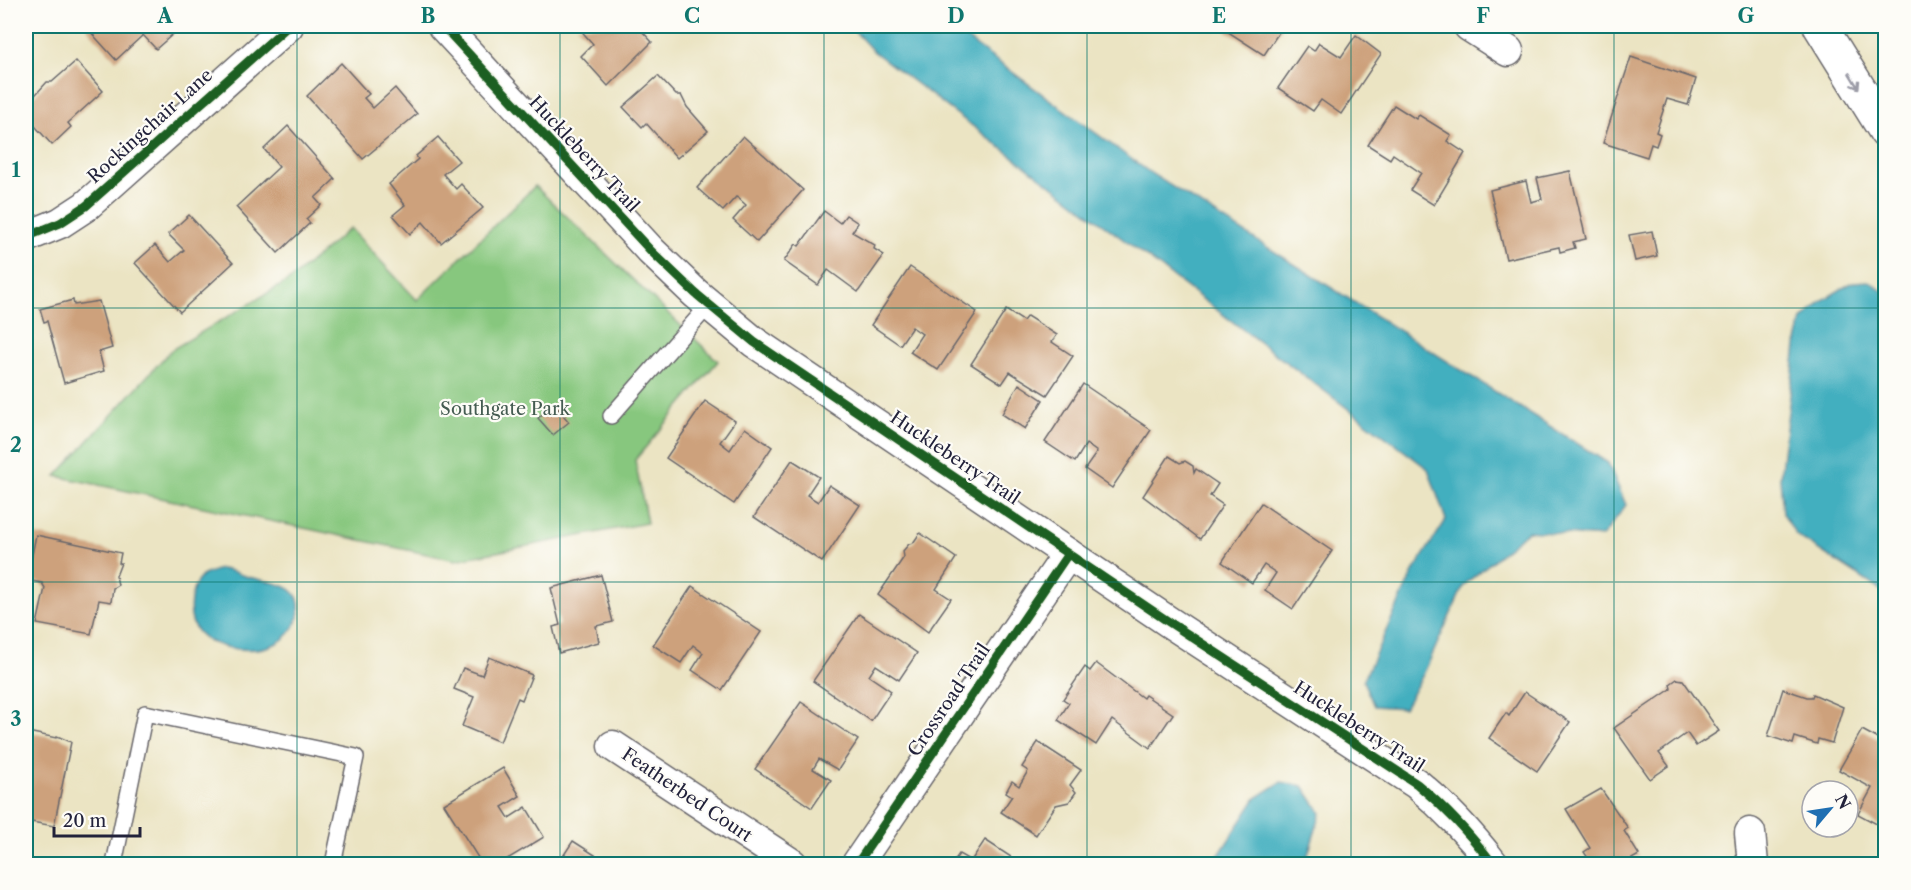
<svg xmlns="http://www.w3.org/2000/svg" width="1911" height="890" font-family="'Libre Caslon Text',serif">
	<rect width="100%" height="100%" fill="#fdfcf7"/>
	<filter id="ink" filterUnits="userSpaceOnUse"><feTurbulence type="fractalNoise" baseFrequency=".0167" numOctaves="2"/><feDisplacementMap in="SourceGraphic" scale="12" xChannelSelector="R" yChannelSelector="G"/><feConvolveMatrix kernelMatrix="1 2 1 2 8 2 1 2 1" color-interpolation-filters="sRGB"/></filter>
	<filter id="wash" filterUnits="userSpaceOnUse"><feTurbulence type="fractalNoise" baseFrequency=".008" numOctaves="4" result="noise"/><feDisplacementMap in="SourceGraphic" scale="24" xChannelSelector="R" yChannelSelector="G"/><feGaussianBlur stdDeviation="1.35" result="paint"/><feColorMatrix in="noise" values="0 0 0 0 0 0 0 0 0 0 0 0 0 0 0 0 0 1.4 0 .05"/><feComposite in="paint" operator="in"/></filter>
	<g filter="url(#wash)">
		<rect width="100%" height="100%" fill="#ebe4c3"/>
		<polygon fill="#87c77e" stroke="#54745c" stroke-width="1.5" points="535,186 718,361 635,460 647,523 455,560 56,476 171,350 290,280 350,228 417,300"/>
		<g fill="#42afbf" stroke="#32687d" stroke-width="1.5">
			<polygon points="850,26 949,26 1152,174 1608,463 1626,505 1602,537 1528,531 1464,585 1424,673 1404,708 1374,706 1363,681 1414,570 1446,520 1428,469 873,51"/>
			<polygon points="1869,281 1885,293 1885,593 1796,535 1783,513 1780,478 1796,346 1802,320 1821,301 1853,282"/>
			<path d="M 219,569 C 229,569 236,573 245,576 C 267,583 307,581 298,617 C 295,629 286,639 275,644 C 253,654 214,650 198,632 C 186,618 189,588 202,576 C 206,573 214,571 219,569 Z"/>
			<polygon points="1281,782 1303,786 1321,813 1305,864 1213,864 1256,798"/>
		</g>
		<g id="blocks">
			<g fill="#cda17b">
				<polygon points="89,26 182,26 156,49 143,35 116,60 87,28"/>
				<polygon points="577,26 646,26 641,30 652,42 608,86 581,56 593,44"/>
				<polygon points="1219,26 1283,26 1264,55"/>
				<polygon points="1356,35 1381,54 1341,114 1321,100 1313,111 1278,88 1307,46 1314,51 1319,43 1341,57"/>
				<polygon points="1631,57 1696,79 1688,105 1667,99 1656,132 1660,134 1656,146 1651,144 1647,157 1603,143"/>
				<polygon points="76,61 103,91 68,123 71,127 52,145 26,116 26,105 47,82 52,82"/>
				<polygon points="341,63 369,94 364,98 373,108 395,88 417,114 363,159 307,96"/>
				<polygon points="658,76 676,95 681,95 687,107 708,131 677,158 646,123 642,127 623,107"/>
				<polygon points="1394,105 1416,119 1419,115 1451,135 1447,141 1465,153 1434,205 1410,190 1421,173 1393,154 1390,159 1368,145"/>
				<polygon points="288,126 335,179 315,198 321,205 306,219 310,223 278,253 236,207 279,167 264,149"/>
				<polygon points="743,136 803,190 757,242 733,220 746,205 738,198 736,197 723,211 697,188"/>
				<polygon points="438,137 459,161 443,174 456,189 461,184 483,208 441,243 423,222 410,234 393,215 405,205 389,184 418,159 416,156"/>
				<polygon points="1570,171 1586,239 1573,242 1575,248 1560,252 1559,247 1506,259 1490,190 1526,181 1531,202 1542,199 1537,178"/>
				<polygon points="824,211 840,223 846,215 858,223 852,232 875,245 874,249 884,255 858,292 828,270 818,285 784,261 796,244 799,246"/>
				<polygon points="189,215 233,263 180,312 135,263 155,245 170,262 184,250 168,234"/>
				<polygon points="1652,231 1657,256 1635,261 1629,235"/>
				<polygon points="910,267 977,312 938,370 910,352 922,334 912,327 900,345 871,325"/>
				<polygon points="73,300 74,305 99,301 112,348 99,352 104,371 64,383 47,321 44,322 40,309"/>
				<polygon points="1006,310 1023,321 1027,316 1057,335 1052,342 1073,356 1047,395 1010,372 1002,384 971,364"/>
				<polygon points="1019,384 1043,400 1025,429 1002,414"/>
				<polygon points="1083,384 1151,430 1112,488 1085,469 1097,452 1086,444 1075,462 1045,442"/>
				<polygon points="705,401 735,421 720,442 730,450 745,428 772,447 734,504 666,458"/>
				<polygon points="554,404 569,422 553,435 538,418"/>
				<polygon points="1169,456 1180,463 1185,461 1193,466 1194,473 1196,469 1218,484 1210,496 1223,505 1200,539 1143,496"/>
				<polygon points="792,460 819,477 807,495 818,502 829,485 860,505 822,562 754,517"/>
				<polygon points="1261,503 1332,551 1293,609 1265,590 1276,573 1264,565 1252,583 1222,562"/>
				<polygon points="920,533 956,558 936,589 951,599 928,632 878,595 904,557 903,551 909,544 913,543"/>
				<polygon points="36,535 121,553 119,563 121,563 116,576 118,585 113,588 111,602 99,600 91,634 37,624 45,588 42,583 27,580"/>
				<polygon points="601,575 613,622 596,626 599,642 559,653 553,627 560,625 551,588"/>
				<polygon points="692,586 761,632 722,690 692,670 703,653 693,645 681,663 653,645"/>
				<polygon points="859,614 917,653 899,680 876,665 869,676 891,691 871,721 813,681"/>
				<polygon points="489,657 532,675 522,700 518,698 500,742 462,726 474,697 454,689 463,668 482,675"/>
				<polygon points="1096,663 1143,698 1145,695 1173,714 1150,748 1112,720 1096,745 1058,720 1069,703 1063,699 1085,667 1090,671"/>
				<polygon points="1677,679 1683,680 1719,731 1696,746 1687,733 1659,753 1669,766 1650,779 1614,728 1671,689 1670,684"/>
				<polygon points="1783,689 1807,697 1812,697 1813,694 1843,707 1832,743 1818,739 1817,744 1795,737 1793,744 1768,736"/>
				<polygon points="1525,692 1570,722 1537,771 1489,738 1506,713 1509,716"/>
				<polygon points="801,702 858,740 838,770 819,759 813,769 831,780 812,808 755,769"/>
				<polygon points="1862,730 1886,743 1886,829 1858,814 1872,788 1839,770"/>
				<polygon points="28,732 56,738 57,736 71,742 54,826 26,821 26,745"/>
				<polygon points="1038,742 1081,770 1070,785 1076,792 1069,802 1056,805 1036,835 1001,812 1012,796 1006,792 1012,781 1019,786 1028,771 1022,767"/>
				<polygon points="503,768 520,796 502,807 509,818 526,807 544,837 499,864 482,864 444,804"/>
				<polygon points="1601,789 1628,828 1624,831 1639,855 1623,864 1592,864 1584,852 1590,848 1566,809"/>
				<polygon points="985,840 1011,857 1007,864 952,864 959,854 971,861"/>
				<polygon points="573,841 609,864 558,864"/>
			</g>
		</g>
	</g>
	<g filter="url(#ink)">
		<use href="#blocks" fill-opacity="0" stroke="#68666b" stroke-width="1.5"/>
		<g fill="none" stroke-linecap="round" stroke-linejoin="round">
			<g stroke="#68666b" stroke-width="18">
				<g id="service">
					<polyline points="611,416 709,305"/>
					<polyline points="114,864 145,713 356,757 333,864"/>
				</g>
			</g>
			<g stroke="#68666b" stroke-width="33">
				<g id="minor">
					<path d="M 443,26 L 651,251 L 695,293 L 754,342 L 1169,622 L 1417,784 C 1446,808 1470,834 1493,864"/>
					<polyline points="1469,26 1508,51"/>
					<polyline points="26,237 60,223 86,206 288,26"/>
					<polyline points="613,746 792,864"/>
					<polyline points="1750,833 1753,864"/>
					<polyline points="857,864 1068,554"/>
				</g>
			</g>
			<g stroke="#68666b" stroke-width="36">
				<polyline id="trunk" points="1820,26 1886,132"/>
			</g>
			<use href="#service" stroke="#fff" stroke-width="15"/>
			<use href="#minor" stroke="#fff" stroke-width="30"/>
			<use href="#trunk" stroke="#fff" stroke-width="33"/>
			<g stroke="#fdfcf7" stroke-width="13">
				<g id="cycleway">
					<path d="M 443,26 L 651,251 L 695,293 L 754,342 L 1169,622 L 1417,784 C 1446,808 1470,834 1493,864"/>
					<polyline points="26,237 60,223 86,206 288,26"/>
					<polyline points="857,864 1068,554"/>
				</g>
			</g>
			<use href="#cycleway" stroke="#1b5e20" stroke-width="9"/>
		</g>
		<defs><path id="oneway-shaft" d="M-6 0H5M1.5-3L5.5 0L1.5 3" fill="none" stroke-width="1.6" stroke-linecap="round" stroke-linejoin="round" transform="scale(1.5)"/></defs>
		<use stroke="#9c9ca7" href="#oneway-shaft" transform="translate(1854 81) rotate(59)"/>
	</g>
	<path fill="none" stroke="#0f766e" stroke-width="1.5" stroke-opacity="0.55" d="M 297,26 L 297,864M 560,26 L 560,864M 824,26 L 824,864M 1087,26 L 1087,864M 1351,26 L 1351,864M 1614,26 L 1614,864M 26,308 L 1886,308M 26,582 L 1886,582"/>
	<g text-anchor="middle" stroke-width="4.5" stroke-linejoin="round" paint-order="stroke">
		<g font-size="18" fill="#22223b" stroke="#fdfcf7">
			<text transform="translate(150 126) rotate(-42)" y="6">Rockingchair Lane</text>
			<text transform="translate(584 154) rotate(47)" y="6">Huckleberry Trail</text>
			<text transform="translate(955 458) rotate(34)" y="6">Huckleberry Trail</text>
			<text transform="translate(949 700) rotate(-56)" y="6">Crossroad Trail</text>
			<text transform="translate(1359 727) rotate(33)" y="6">Huckleberry Trail</text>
			<text transform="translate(687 795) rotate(34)" y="6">Featherbed Court</text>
		</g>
		<g font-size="18" fill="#455c52" stroke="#fdfcf7">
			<text x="505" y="415">Southgate Park</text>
		</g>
	</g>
	<rect width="1911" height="890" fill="none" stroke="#fdfcf7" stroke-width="66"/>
	<g transform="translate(1830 809) rotate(61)"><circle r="28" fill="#fdfcf7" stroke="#a5a5ac" stroke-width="1.5"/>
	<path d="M0-4.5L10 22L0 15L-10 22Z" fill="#1f6fb2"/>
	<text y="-9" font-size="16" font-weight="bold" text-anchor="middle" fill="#22223b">N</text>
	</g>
	<path d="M54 827v9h86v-9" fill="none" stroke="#22223b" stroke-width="3"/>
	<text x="63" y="827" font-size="18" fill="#22223b" stroke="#fdfcf7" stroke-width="4.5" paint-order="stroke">20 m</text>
	<rect x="33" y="33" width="1845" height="824" fill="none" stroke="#0f766e" stroke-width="2"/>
	<g font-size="20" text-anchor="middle" font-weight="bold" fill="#0f766e">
		<text x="165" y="23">A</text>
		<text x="428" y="23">B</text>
		<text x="692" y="23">C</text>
		<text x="956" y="23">D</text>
		<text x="1219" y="23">E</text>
		<text x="1483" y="23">F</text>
		<text x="1746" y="23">G</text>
		<text x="16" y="177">1</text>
		<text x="16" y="452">2</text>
		<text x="16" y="726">3</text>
	</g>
</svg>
